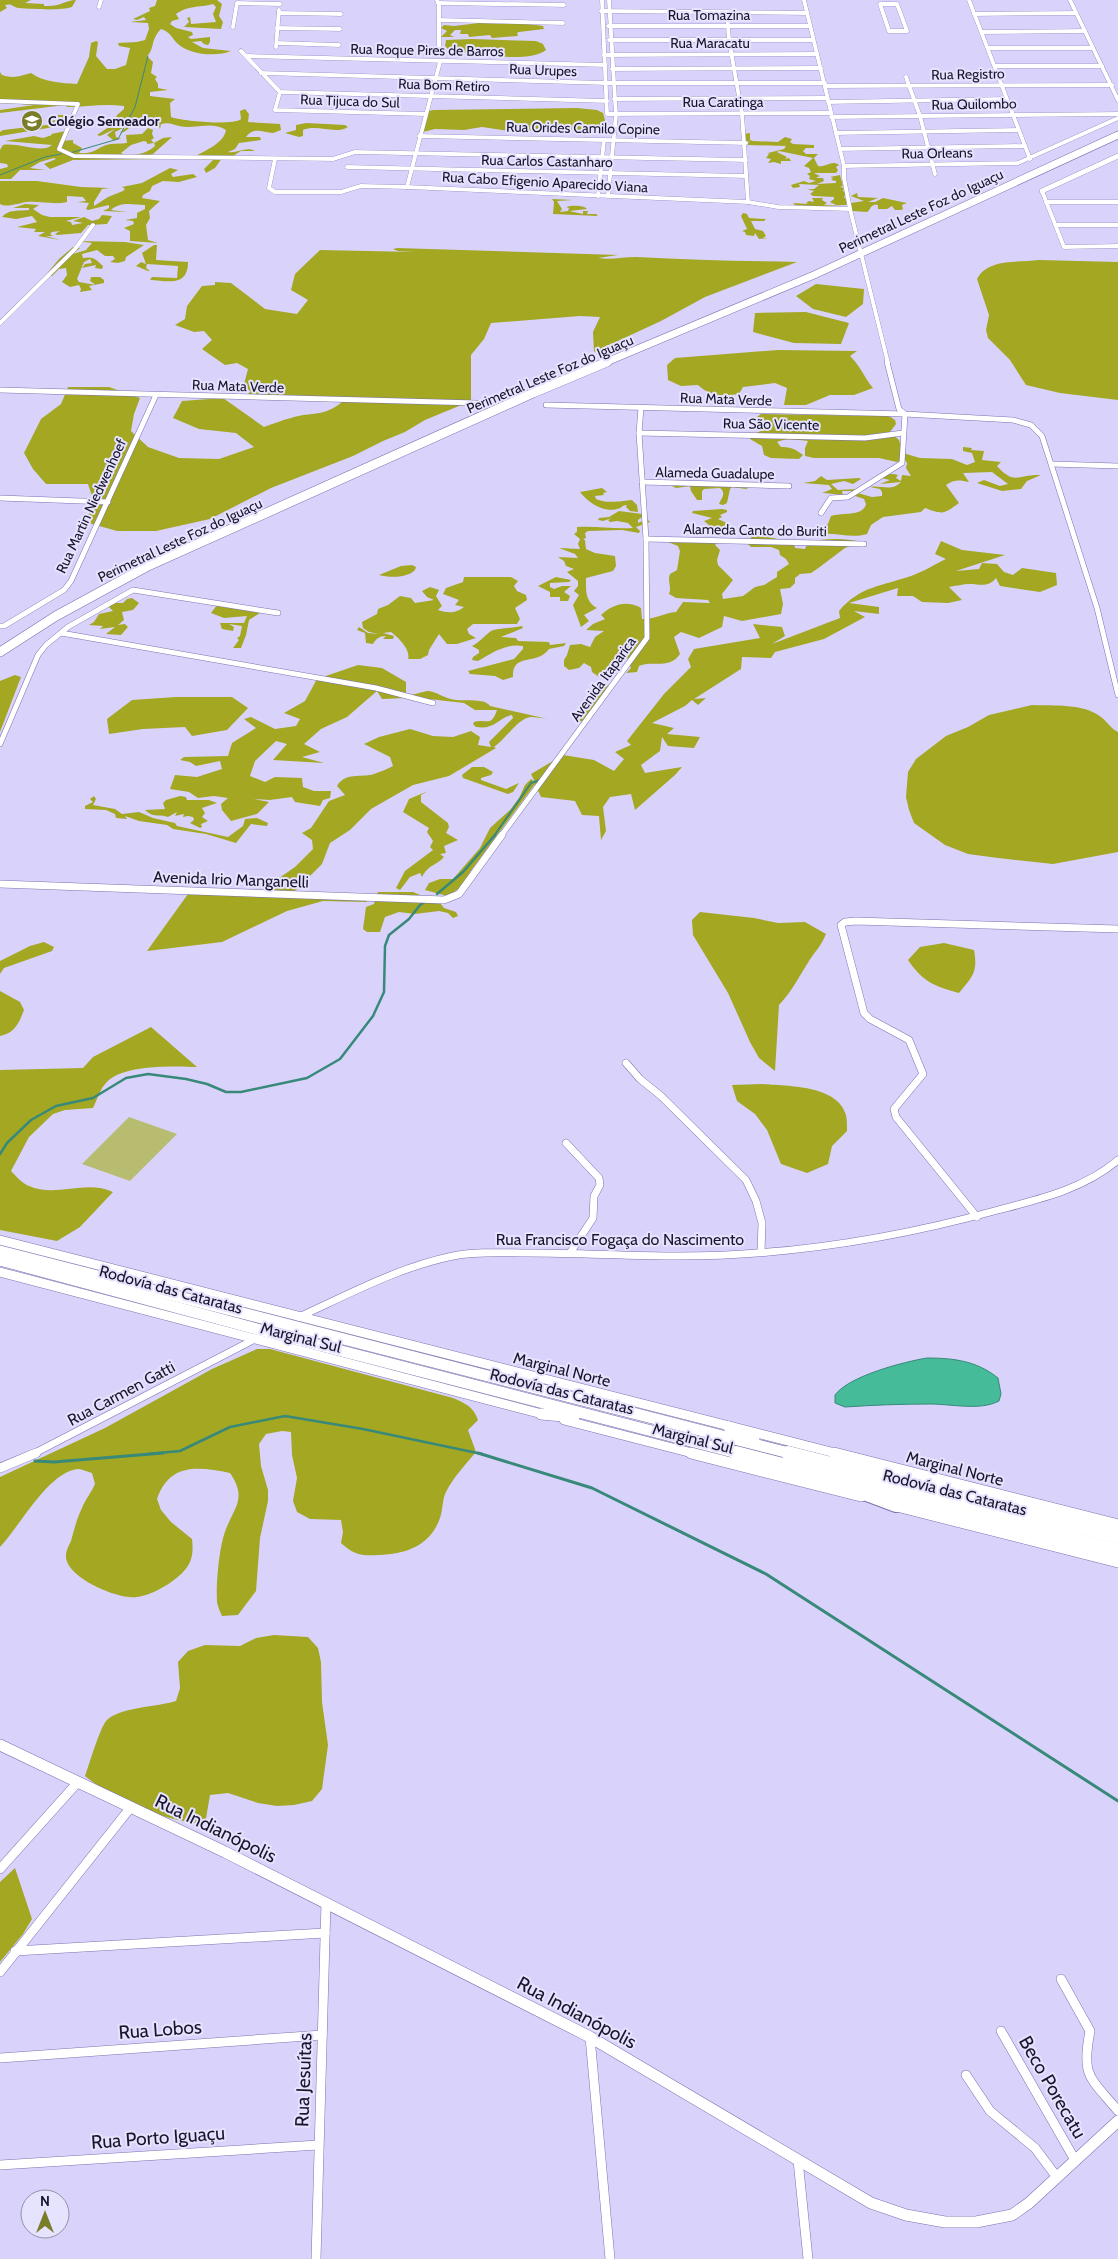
<svg xmlns="http://www.w3.org/2000/svg" width="1118" height="2259" font-family="Cabin,sans-serif">
	<rect width="100%" height="100%" fill="#d9d3fc"/>
	<polygon fill="#b7bc70" points="129,1117 177,1134 130,1181 82,1164"/>
	<g fill="#a3a722" fill-rule="evenodd">
		<path d="M 0,0 L 31,0 L 25,3 L 44,4 L 44,6 C 61,7 65,0 76,0 L 72,7 C 61,11 32,9 19,8 C 12,7 13,3 5,5 L 7,8 L 0,12 Z"/>
		<path d="M 157,0 L 217,0 L 222,4 L 219,16 L 223,22 L 221,29 L 184,27 L 189,22 L 187,18 L 190,17 L 191,24 L 216,22 L 213,14 L 216,7 L 213,4 C 198,8 189,5 176,14 L 179,19 L 172,21 L 170,24 L 176,28 L 192,32 L 193,35 L 188,37 L 191,39 L 210,37 L 210,42 L 208,45 L 204,44 L 201,41 L 192,42 L 203,48 L 231,51 C 217,57 190,55 178,44 C 172,39 171,32 161,29 C 150,40 155,49 147,56 L 153,62 L 151,73 L 157,77 L 155,79 L 158,84 L 158,88 L 168,90 L 150,92 L 150,96 L 175,99 L 170,103 L 171,117 L 174,118 C 187,121 232,126 241,119 L 240,111 L 245,109 L 249,114 L 248,122 L 280,124 L 281,130 L 273,133 C 263,133 254,126 246,137 L 260,137 L 261,140 L 239,143 L 235,149 L 228,152 C 237,154 246,146 255,151 L 241,151 L 233,156 L 222,158 L 215,168 L 206,173 L 204,169 L 213,160 L 202,160 L 196,156 C 206,150 224,143 226,130 C 211,120 195,130 179,126 C 174,125 169,122 161,124 L 160,129 L 158,124 C 149,124 140,123 132,126 C 127,129 126,132 120,133 L 129,125 L 115,132 L 116,137 L 121,139 L 113,140 L 107,135 L 115,129 L 100,136 L 97,135 L 113,124 L 117,115 L 124,109 L 124,106 C 105,103 86,107 67,107 L 65,105 L 0,113 L 0,110 L 34,105 L 0,103 L 0,72 L 2,75 C 15,79 19,76 31,73 C 43,82 62,83 77,84 L 89,57 L 91,43 L 96,41 L 98,42 L 96,56 L 107,69 L 115,69 L 126,65 L 130,48 L 119,46 L 118,43 L 137,42 L 145,40 L 149,29 L 148,23 L 130,22 L 146,20 L 144,17 L 137,20 L 133,19 L 150,11 L 149,8 L 155,6 Z"/>
		<polygon points="479,23 528,24 543,26 544,29 519,32 517,33 518,36 492,38 490,35 469,37 468,34 460,34 461,30 455,30 450,35 454,37 441,37 447,31 441,28 444,25 454,26"/>
		<path d="M 472,39 L 536,41 L 543,44 L 546,50 C 529,64 471,53 450,51 L 445,46 L 446,40 Z"/>
		<polygon points="577,108 597,110 603,113 605,120 602,131 509,131 482,127 464,130 435,129 423,132 429,111 433,110"/>
		<polygon points="56,115 68,115 69,120 66,125 0,136 0,132 3,130 47,125 50,124 47,123 49,121 56,120 52,117"/>
		<path d="M 306,123 L 345,125 L 348,127 C 335,135 318,124 303,130 L 303,136 L 299,137 L 285,133 L 296,130 L 296,125 Z"/>
		<path d="M 148,128 L 153,130 L 152,134 L 154,138 L 151,140 L 154,143 L 163,138 L 172,137 L 153,154 L 144,156 L 169,155 L 169,159 L 73,160 L 50,169 L 44,164 L 56,159 L 54,158 L 40,162 L 30,168 L 45,170 L 20,170 L 11,179 L 0,179 L 0,169 L 8,167 L 7,164 L 0,163 L 0,150 L 3,145 C 18,142 42,154 52,145 L 5,141 L 34,136 L 43,138 L 52,135 L 51,134 L 66,131 L 60,141 L 73,140 L 73,143 L 82,148 L 79,153 C 95,154 95,149 106,145 C 112,143 120,144 127,143 L 126,135 L 142,134 ZM 144,141 L 147,142 L 147,144 L 154,143 L 155,146 C 148,153 131,158 121,153 L 131,145 Z"/>
		<path d="M 750,133 L 750,140 L 753,141 L 778,142 L 785,137 L 792,139 L 790,142 L 793,144 L 814,145 L 814,148 L 806,148 L 803,151 L 806,154 L 818,154 L 814,158 L 818,166 C 825,168 832,159 839,165 L 836,167 L 838,170 L 836,173 L 814,173 L 820,176 L 816,178 L 823,178 L 824,181 L 817,184 L 836,183 L 836,181 L 831,180 L 833,178 L 830,177 L 840,175 L 843,186 L 840,187 L 844,188 L 843,191 L 846,193 L 844,197 L 848,202 L 846,205 L 797,207 L 793,203 L 808,204 L 806,203 L 809,201 L 814,202 L 812,198 L 823,198 L 822,200 L 827,203 L 824,205 L 836,205 L 830,202 L 834,199 L 834,197 L 813,196 L 810,194 L 814,191 L 807,189 L 814,189 L 819,185 L 799,184 L 800,187 L 793,188 L 791,185 L 804,181 L 809,183 L 816,181 L 809,179 L 810,176 L 807,174 L 811,172 L 809,168 L 804,166 L 813,158 L 779,151 L 777,152 L 787,157 L 785,159 L 789,158 L 791,161 L 781,161 L 781,164 L 774,162 L 768,163 L 771,159 L 766,158 L 769,154 L 768,153 L 784,149 L 786,146 L 748,145 L 747,143 L 750,142 L 746,141 L 744,134 Z"/>
		<path d="M 170,168 L 178,170 L 171,174 L 173,177 L 193,174 L 197,177 L 179,182 L 163,181 L 152,186 L 150,191 L 143,195 L 142,198 L 160,201 L 149,211 L 150,218 L 146,225 L 148,240 L 158,243 L 130,241 L 130,231 L 124,228 L 134,224 L 133,221 L 125,220 L 137,218 L 137,213 L 145,209 L 145,205 C 134,205 121,201 111,210 L 127,212 L 103,211 L 109,208 L 109,205 L 88,210 L 86,209 L 89,203 L 77,202 L 86,201 L 83,197 L 67,196 L 67,202 C 54,205 41,201 27,202 C 19,203 7,208 0,204 L 0,181 L 37,181 L 81,187 L 110,188 L 102,189 L 94,202 L 94,206 L 108,197 L 123,191 L 125,189 L 122,187 L 142,183 Z"/>
		<path d="M 857,193 L 858,197 L 878,198 L 868,202 L 875,202 L 883,198 L 907,203 L 902,205 L 903,209 L 901,210 L 895,210 L 892,206 L 887,209 L 878,209 L 878,205 C 870,203 871,210 867,212 L 852,211 L 851,203 L 864,201 L 851,196 Z"/>
		<path d="M 552,199 L 573,200 L 557,201 L 562,209 L 560,212 L 568,211 L 569,208 L 566,207 C 572,205 584,205 587,209 L 569,211 L 583,214 L 583,211 L 588,211 L 587,214 L 596,214 L 598,216 L 553,214 L 554,202 Z"/>
		<path d="M 25,204 L 39,205 L 33,209 L 42,215 L 50,217 L 81,217 L 66,221 L 71,222 L 72,225 L 83,223 L 73,221 L 84,217 L 92,221 L 99,219 L 102,215 L 112,216 L 107,224 L 88,225 L 81,233 L 57,235 L 55,234 L 60,231 L 52,232 L 50,234 L 53,236 L 46,236 L 60,240 L 38,236 L 45,232 L 34,232 L 36,229 L 17,227 L 37,222 L 32,216 L 16,219 L 2,217 C 8,209 20,211 29,210 L 29,208 L 13,208 Z"/>
		<polygon points="743,213 747,214 749,218 766,219 764,221 751,221 755,229 763,231 766,236 763,238 769,238 759,239 755,233 754,236 746,235 745,232 742,231 747,229 741,216"/>
		<path d="M 77,241 L 125,242 L 144,245 L 126,257 L 125,261 L 118,263 L 110,262 L 115,259 L 113,256 L 105,256 L 97,250 L 82,254 L 83,258 C 93,256 96,259 103,266 L 102,269 L 95,268 L 96,265 L 82,268 L 85,264 L 92,263 L 90,259 L 84,262 L 77,279 L 79,282 L 96,285 L 90,281 L 91,277 L 100,277 L 104,280 L 104,283 L 89,286 L 92,290 L 80,292 L 81,289 L 79,285 L 70,287 L 62,282 L 67,275 L 66,268 L 59,269 L 52,276 L 45,276 L 59,259 L 73,247 L 80,248 L 73,254 L 86,250 L 92,243 Z"/>
		<path d="M 154,245 L 157,245 L 156,260 L 188,262 C 188,287 168,281 150,280 L 152,277 L 177,278 L 178,266 L 147,264 L 146,268 L 150,271 L 148,271 L 136,266 L 141,262 L 146,264 L 142,253 Z"/>
		<path d="M 397,248 L 618,255 L 598,258 C 611,260 623,257 636,257 C 690,260 744,261 797,262 L 705,297 L 661,321 L 594,352 L 593,332 L 600,317 L 580,316 L 491,323 L 484,339 L 471,355 L 471,401 L 425,420 L 405,432 L 383,441 L 353,456 L 271,488 L 210,519 L 156,531 L 117,531 L 85,522 L 94,502 L 88,484 L 46,484 L 33,469 L 24,453 L 41,419 L 61,404 L 68,387 L 109,387 L 140,398 L 134,414 L 131,431 L 148,447 L 179,458 L 219,459 L 254,447 L 236,433 L 199,429 L 173,418 L 182,401 L 223,398 L 264,427 C 273,424 282,420 291,418 C 312,411 324,418 343,401 L 246,396 L 251,391 L 243,388 L 248,369 L 237,363 L 225,365 L 202,349 L 212,340 L 204,331 L 194,332 L 175,325 L 185,319 L 187,306 L 202,286 L 215,285 L 215,282 L 231,283 L 265,309 L 297,314 L 308,300 L 291,290 L 295,274 L 320,250 L 415,252 L 398,251 L 393,249 Z"/>
		<path d="M 1039,260 L 1118,262 L 1118,400 L 1060,393 L 1026,385 L 1010,360 L 988,338 L 986,330 L 989,315 L 977,279 C 988,258 1018,263 1039,260 Z"/>
		<polygon points="816,284 864,289 863,304 846,317 813,309 796,296"/>
		<polygon points="806,312 849,323 841,344 794,343 753,332 755,313"/>
		<path d="M 778,350 L 857,351 L 850,356 C 861,367 864,377 873,388 L 854,395 L 830,395 L 806,405 L 784,405 L 787,388 L 775,383 L 743,387 L 739,394 C 723,396 711,397 698,385 L 681,386 L 668,380 L 667,365 L 675,358 Z"/>
		<path d="M 761,414 L 889,416 L 895,420 L 896,424 L 890,432 L 899,440 L 903,453 L 920,458 L 952,459 L 967,465 L 975,462 L 972,453 L 963,451 L 963,447 L 972,448 L 971,450 L 984,451 L 982,460 L 1001,462 L 997,466 C 1015,486 1018,474 1041,475 L 1027,481 L 1021,489 L 1002,491 L 977,483 L 984,480 L 1000,486 L 1008,484 L 992,472 L 963,473 L 969,482 C 960,480 954,479 946,485 L 959,503 C 944,514 943,515 925,508 L 921,512 L 883,517 L 871,525 L 867,534 C 851,539 836,532 820,534 L 823,532 L 819,528 L 828,524 L 831,516 C 842,512 863,517 866,504 L 864,499 L 855,496 L 853,491 L 842,491 L 843,495 L 824,493 L 822,493 L 832,489 L 829,485 L 803,483 L 815,481 L 821,476 L 827,480 L 859,478 L 861,479 L 853,484 L 844,481 L 831,484 L 838,490 L 858,489 L 854,492 L 872,497 L 882,496 L 882,492 L 880,489 L 870,487 C 882,485 891,492 901,482 L 880,484 L 890,480 L 881,478 C 885,474 892,473 898,475 L 896,478 L 901,481 L 902,475 L 911,476 L 906,468 L 907,463 L 904,459 L 897,462 L 879,458 L 814,458 L 805,456 L 805,448 L 808,441 C 798,440 787,438 777,442 L 781,447 C 791,447 795,449 803,455 L 799,459 L 771,458 L 764,455 L 762,446 L 750,439 L 752,435 L 765,429 L 768,425 L 757,417 Z"/>
		<path d="M 670,485 L 752,486 L 746,489 L 732,487 L 730,489 L 727,503 L 723,505 L 719,504 C 721,499 727,493 720,488 L 704,489 L 702,491 L 702,500 L 697,500 L 691,491 L 690,486 L 676,488 Z"/>
		<path d="M 602,488 L 607,492 L 603,493 L 604,495 L 595,496 L 596,499 C 606,504 623,501 632,500 L 637,505 L 638,512 L 630,511 L 626,507 L 627,505 C 621,505 623,508 617,509 C 603,513 588,502 580,492 Z"/>
		<polygon points="722,509 727,510 727,512 720,515 722,517 718,519 729,524 718,535 705,531 709,525 704,521 712,518 692,513 693,511"/>
		<path d="M 619,511 L 642,514 L 642,517 L 638,520 L 638,523 L 647,519 L 650,522 L 636,527 L 640,531 L 639,533 L 622,530 L 588,531 L 585,533 L 586,538 L 583,539 L 585,540 L 586,549 L 595,553 L 615,556 L 616,566 L 613,571 L 586,578 C 586,591 585,601 597,608 L 584,615 L 589,621 L 581,627 L 573,605 L 579,595 L 574,591 L 578,586 L 578,581 L 567,572 L 574,569 L 566,566 L 564,561 L 558,557 L 578,558 L 575,554 L 559,548 L 580,549 L 578,544 L 580,539 L 574,534 L 577,532 L 577,527 C 596,526 613,529 633,528 L 628,523 L 617,521 L 610,522 L 608,520 L 612,518 L 603,521 L 598,520 L 599,518 L 609,517 Z"/>
		<path d="M 761,531 L 765,536 L 794,543 L 795,548 L 805,549 L 808,542 C 826,538 845,538 862,542 L 845,548 L 817,569 L 811,573 L 800,574 L 795,578 L 795,583 L 790,588 L 780,589 L 783,604 L 781,614 L 742,621 L 724,616 L 722,627 L 699,638 L 681,632 L 674,637 L 680,654 C 669,670 654,660 639,666 L 637,672 L 626,673 L 631,668 L 629,663 L 635,657 L 615,661 L 615,667 L 610,678 L 599,677 L 592,672 L 591,667 L 584,663 L 579,668 L 569,670 L 564,666 L 564,660 L 567,655 L 570,645 L 581,644 L 590,647 L 595,637 L 604,631 L 586,630 L 593,624 L 605,619 L 601,615 C 613,604 627,600 641,608 L 642,619 C 654,620 663,613 676,612 L 683,602 L 710,603 L 708,600 L 676,598 L 669,594 C 672,587 667,581 670,574 L 677,570 L 680,551 L 678,546 L 663,540 L 719,541 L 715,545 L 720,550 L 717,560 L 718,565 L 733,580 L 722,594 L 723,599 L 743,596 L 755,587 L 764,585 L 777,577 L 777,572 L 789,564 L 786,559 L 780,555 L 779,550 L 771,547 L 751,547 L 746,542 L 751,538 L 752,533 Z"/>
		<path d="M 941,541 L 962,550 L 1005,555 L 956,571 L 979,569 L 982,563 L 997,564 L 1004,572 L 1013,575 L 1022,568 L 1056,573 L 1057,585 L 1040,592 L 1000,586 L 996,578 C 988,588 980,584 970,584 C 963,584 956,586 949,587 L 962,600 L 948,603 L 922,602 L 913,596 L 897,596 L 898,588 L 849,603 L 879,607 L 879,614 L 854,611 L 865,617 L 824,639 L 775,652 L 771,658 L 742,657 L 741,669 L 694,699 L 706,698 L 698,705 L 692,700 L 685,706 L 652,723 L 674,728 L 667,734 L 700,737 L 694,748 L 668,746 L 662,737 L 660,751 L 641,765 L 645,773 L 682,767 L 675,775 L 635,810 L 631,794 L 610,797 L 603,807 L 606,831 L 601,840 L 599,816 L 582,815 L 575,801 L 541,797 L 535,784 L 470,872 C 466,884 458,890 447,896 L 425,890 L 429,883 L 440,879 L 453,879 L 480,848 L 490,828 L 510,810 L 519,798 L 525,785 L 531,779 L 535,782 L 531,774 L 563,755 L 594,760 L 614,771 L 624,759 L 615,752 L 631,745 L 627,741 L 664,694 L 691,667 L 688,659 L 694,649 L 760,638 L 753,624 L 782,627 L 785,636 L 772,644 L 840,618 L 839,611 C 860,586 882,586 911,576 C 923,572 935,564 946,559 L 935,554 Z"/>
		<path d="M 412,565 L 416,567 L 415,570 C 407,578 390,578 379,575 L 401,566 Z"/>
		<path d="M 464,577 L 511,577 L 518,581 L 514,586 L 517,591 L 526,595 L 527,600 L 515,608 L 520,619 L 517,624 L 473,624 L 467,629 L 469,634 L 476,638 L 457,644 L 447,644 L 439,634 L 429,650 L 428,655 L 420,659 L 408,659 C 411,650 398,637 391,632 L 383,633 L 394,636 L 393,639 L 383,639 L 386,636 C 379,636 376,639 373,644 L 366,643 L 365,633 L 357,630 L 359,627 L 368,633 L 379,634 L 369,632 L 363,628 L 362,622 L 377,614 L 378,609 L 388,605 L 400,596 L 411,598 L 415,603 L 434,600 L 427,597 L 422,591 L 430,587 L 439,590 L 436,596 L 442,606 L 438,610 C 448,613 455,614 464,607 L 455,605 L 459,600 L 443,594 L 446,588 L 463,582 Z"/>
		<polygon points="556,577 571,580 569,582 550,583 550,587 554,589 562,586 571,586 564,592 570,596 568,601 560,601 560,597 550,597 550,592 538,586"/>
		<polygon points="132,598 139,603 133,610 122,612 124,620 118,625 125,624 128,627 121,635 106,634 115,627 100,629 103,626 89,625 94,622 99,614 113,611 108,606 114,603 123,603 127,599"/>
		<polygon points="217,605 260,613 249,620 246,635 241,648 233,648 239,640 237,638 240,636 242,626 229,624 234,627 233,631 222,629 220,623 244,623 247,616 224,618 211,613"/>
		<path d="M 522,626 L 523,628 L 501,637 L 516,638 L 518,641 L 549,642 L 550,645 L 566,643 L 564,646 L 549,649 C 537,666 512,652 513,677 L 503,680 L 495,676 L 470,674 L 468,671 L 514,659 L 523,649 L 523,646 C 507,643 491,653 478,661 L 472,660 L 473,657 L 479,653 L 479,650 L 472,646 C 480,642 483,637 491,631 C 496,628 515,628 522,626 Z"/>
		<polygon points="358,665 382,668 406,682 406,698 382,699 377,691 347,717 321,729 304,744 320,752 302,757 324,763 273,760 287,744 276,741 255,761 250,776 265,782 275,777 302,778 303,787 314,791 331,791 330,798 323,800 320,806 295,802 292,797 270,800 254,799 269,802 257,814 231,821 222,810 221,804 228,798 214,796 198,798 189,792 170,789 175,775 197,777 222,769 220,761 196,766 190,762 180,760 184,757 228,756 232,743 256,728 244,719 251,717 275,729 296,726 300,719 284,713 305,701 317,679"/>
		<polygon points="15,675 21,677 0,732 0,681"/>
		<polygon points="613,682 583,721 578,722 593,699 589,695 590,692 601,690"/>
		<path d="M 427,691 C 436,691 445,699 456,700 C 466,701 485,698 490,706 L 548,719 C 542,718 536,717 531,717 C 519,717 505,740 494,747 L 496,748 L 449,776 L 413,785 L 371,809 L 350,830 L 330,843 L 322,864 L 294,892 L 274,891 L 272,883 L 295,867 L 313,849 L 312,840 L 302,833 L 311,828 L 329,801 L 345,795 L 337,786 C 345,772 361,778 374,774 C 380,772 387,769 393,766 L 390,757 L 364,744 L 379,737 L 410,729 L 433,736 L 453,737 L 471,731 L 480,737 L 478,745 L 491,747 L 489,742 L 513,718 L 512,715 C 499,717 495,730 476,727 L 473,724 L 474,722 C 487,718 491,728 497,710 L 475,710 L 464,703 L 420,698 L 411,695 Z"/>
		<polygon points="176,697 232,697 248,708 227,730 192,736 185,727 143,729 109,734 107,719 132,700"/>
		<path d="M 1032,705 C 1054,706 1083,703 1101,717 C 1108,722 1110,728 1118,732 L 1118,852 L 1053,864 L 998,858 L 968,854 L 945,845 L 914,823 L 909,810 L 906,797 L 908,772 L 916,759 L 946,736 L 968,727 L 989,715 Z"/>
		<polygon points="472,767 484,767 493,772 491,775 481,778 481,780 506,789 519,783 513,792 508,794 463,778 462,775"/>
		<path d="M 428,791 L 421,795 L 421,802 L 448,823 L 449,827 L 446,833 L 458,840 L 444,846 L 446,853 L 440,854 L 444,857 C 436,866 429,864 422,877 L 420,873 L 410,877 L 400,890 L 396,888 L 405,871 L 433,850 L 430,847 L 433,841 L 427,832 L 429,828 L 403,812 L 409,799 Z"/>
		<polygon points="94,796 96,799 93,805 115,809 122,814 139,812 153,818 175,823 177,826 228,837 243,826 245,819 257,818 268,823 267,826 251,824 236,843 206,834 173,829 167,825 139,821 125,816 127,819 116,818 115,814 106,810 85,809 85,806 93,802 90,799"/>
		<path d="M 180,796 L 186,797 L 187,800 L 209,800 L 217,803 L 202,808 L 205,813 L 202,817 L 208,821 L 201,824 L 202,827 L 200,828 L 190,823 L 194,820 L 193,817 L 188,816 L 183,817 L 184,814 L 175,816 L 177,812 L 168,817 C 159,813 154,819 145,810 L 165,809 L 163,803 L 166,800 Z"/>
		<polygon points="378,892 413,892 440,903 444,908 456,912 458,916 453,918 448,913 439,911 415,914 399,912 385,917 380,932 367,932 363,929 366,907 374,904 375,900 383,895 377,894"/>
		<polygon points="188,894 366,899 367,902 323,901 287,911 222,942 147,951"/>
		<path d="M 700,912 L 754,918 L 778,923 L 805,922 L 826,934 C 820,948 816,950 809,961 C 798,978 793,990 779,1005 L 775,1071 L 759,1058 L 750,1042 L 728,993 L 693,935 L 692,920 Z"/>
		<polygon points="44,942 54,947 52,951 4,968 0,974 0,961 30,946"/>
		<path d="M 944,943 L 974,950 C 978,972 973,976 959,993 C 934,986 923,982 908,960 L 920,947 Z"/>
		<path d="M 0,991 L 20,1002 L 24,1010 C 19,1023 15,1033 0,1036 Z"/>
		<path d="M 151,1027 L 197,1067 C 174,1066 122,1064 106,1083 C 100,1089 97,1100 93,1108 L 65,1110 L 53,1114 L 29,1137 L 11,1171 C 16,1176 23,1184 29,1186 C 56,1198 86,1179 113,1192 L 80,1227 L 57,1241 L 0,1230 L 0,1070 L 83,1068 L 93,1057 Z"/>
		<path d="M 762,1084 C 787,1086 838,1085 846,1115 C 847,1120 847,1126 847,1131 L 832,1146 L 828,1164 L 807,1173 L 781,1164 L 767,1130 L 755,1114 L 737,1101 L 732,1085 Z"/>
		<path d="M 257,1349 L 270,1349 L 453,1398 C 466,1404 473,1406 478,1420 L 468,1430 L 476,1452 C 465,1465 453,1478 446,1492 C 442,1500 443,1510 440,1518 C 430,1546 406,1554 379,1555 C 361,1556 354,1555 341,1543 L 343,1532 L 341,1520 L 310,1519 L 297,1512 L 293,1501 L 297,1478 L 292,1455 L 291,1432 L 282,1431 L 266,1434 L 259,1444 L 261,1466 L 268,1490 L 268,1501 L 260,1538 L 256,1591 L 238,1615 L 222,1616 C 220,1612 218,1607 217,1602 C 216,1584 219,1546 226,1529 C 235,1506 247,1498 230,1473 C 199,1467 170,1462 157,1499 L 161,1510 L 171,1522 L 192,1539 C 193,1547 193,1555 190,1562 C 183,1578 154,1595 137,1597 C 119,1600 64,1577 66,1555 C 66,1551 69,1545 71,1541 C 74,1530 77,1518 82,1508 C 85,1500 91,1493 95,1484 L 92,1473 C 88,1472 82,1469 78,1469 C 48,1472 20,1526 0,1547 L 0,1477 L 105,1428 L 212,1369 Z"/>
		<path d="M 274,1635 L 308,1637 L 318,1648 L 321,1662 L 322,1702 L 328,1745 L 322,1789 L 312,1801 L 294,1805 L 277,1806 L 258,1803 L 228,1793 L 210,1795 L 205,1824 C 167,1822 114,1800 85,1776 C 89,1765 100,1728 106,1721 C 119,1707 158,1707 176,1701 L 180,1688 L 178,1662 L 188,1651 L 205,1645 L 240,1646 L 256,1638 Z"/>
		<polygon points="15,1868 32,1919 23,1934 0,1962 0,1882"/>
	</g>
	<path fill="#45bb9a" stroke="#388979" d="M 927,1358 C 954,1358 977,1361 998,1378 L 1001,1394 L 999,1401 C 980,1411 952,1404 930,1404 C 902,1404 874,1405 845,1407 L 835,1403 L 835,1395 C 849,1376 903,1362 927,1358 Z"/>
	<g fill="none" stroke-linecap="round" stroke-linejoin="round">
		<g stroke="#388979" stroke-width="1">
			<polyline points="70,153 118,139 135,107 148,56"/>
			<polyline points="0,175 45,157 61,154"/>
		</g>
		<polyline stroke="#388979" stroke-width="2" points="494,836 531,783 540,780"/>
		<g stroke="#388979" stroke-width="2.5">
			<polyline points="437,894 463,872 495,835"/>
			<polyline points="0,1154 7,1143 31,1120 56,1106 93,1098 126,1078 148,1074 186,1079 207,1084 226,1092 241,1092 307,1078 340,1059 373,1016 384,992 385,946 389,935 409,919 420,905 426,901"/>
			<polyline points="148,1454 180,1451 230,1427 285,1416 363,1429 482,1454"/>
		</g>
		<g stroke="#388979" stroke-width="3">
			<polyline points="478,1453 592,1488 766,1574 1118,1801"/>
			<polyline points="35,1461 54,1462 163,1453"/>
		</g>
		<g stroke="#7c72af" stroke-width="4.5">
			<g id="minor-far3">
				<polyline points="437,0 439,4 439,52"/>
				<polyline points="602,0 607,114 830,113"/>
				<polyline points="804,0 844,166 844,178 850,209 888,363"/>
				<polyline points="969,0 1030,159"/>
				<polyline points="1070,0 1118,100"/>
				<polyline points="438,3 564,5"/>
				<polygon points="880,4 897,4 907,31 889,31"/>
				<polyline points="99,7 101,0"/>
				<polyline points="601,11 807,13"/>
				<polyline points="727,12 729,40 742,114 748,202"/>
				<polyline points="279,13 341,14"/>
				<polyline points="974,14 1076,13"/>
				<polyline points="439,20 563,23"/>
				<polyline points="608,26 809,26"/>
				<polyline points="233,27 237,3 280,4"/>
				<polyline points="277,28 340,29"/>
				<polyline points="982,32 1085,31"/>
				<polyline points="609,40 813,40"/>
				<polyline points="277,43 339,45"/>
				<polyline points="276,47 279,10"/>
				<polyline points="988,48 1093,48"/>
				<polyline points="241,51 280,92 275,110 425,114"/>
				<polyline points="604,55 817,54"/>
				<polyline points="248,56 605,65"/>
				<polyline points="995,66 1102,66"/>
				<polyline points="612,69 821,68"/>
				<polyline points="261,73 606,83 825,83"/>
				<polyline points="906,77 920,116 935,174"/>
				<polyline points="825,86 1112,85"/>
				<polyline points="280,92 607,101"/>
				<polyline points="614,99 827,98"/>
				<polyline points="0,101 78,104 59,149 74,156 333,159 355,152 746,160"/>
				<polyline points="828,102 1006,99"/>
				<polyline points="831,117 1118,114"/>
				<polyline points="836,133 1018,130"/>
				<polyline points="419,136 746,143"/>
				<polyline points="840,149 1025,146"/>
				<polyline points="275,159 269,188 275,192 341,192 361,186 407,187 748,202 778,207 850,209"/>
				<polyline points="844,166 1018,163 1118,118"/>
				<polyline points="347,167 746,176"/>
				<polyline points="407,187 440,62"/>
				<polyline points="1042,191 1064,247 1118,246"/>
				<polyline points="598,196 604,140"/>
				<polyline points="608,196 616,115 609,0"/>
				<polyline points="1046,202 1118,202"/>
				<polyline points="1056,225 1118,225"/>
				<polyline points="0,323 75,249 93,225"/>
			</g>
		</g>
		<g stroke="#7c72af" stroke-width="6">
			<g id="minor-far2">
				<polyline points="887,362 899,409 905,414 1013,420 1031,425 1042,436 1097,608 1118,695"/>
				<polyline points="0,390 476,403"/>
				<polyline points="546,405 905,414 902,463 848,497 831,498 821,513"/>
				<polyline points="639,433 865,438 903,433"/>
				<polyline points="1052,464 1118,466"/>
				<polyline points="642,482 789,486"/>
				<polyline points="0,498 108,502"/>
				<polyline points="646,539 864,544"/>
				<polyline points="0,626 4,626 64,590 71,581 156,395"/>
				<polyline points="61,633 376,688 433,703"/>
				<polyline points="0,744 38,655 46,645 68,627 133,590 278,613"/>
				<polyline points="501,836 647,638 646,539 639,433 641,408"/>
			</g>
		</g>
		<g stroke="#7c72af" stroke-width="8">
			<g id="minor-far1">
				<polyline points="0,884 444,900 459,894 502,835"/>
				<polyline points="626,1063 640,1079 661,1096 746,1180 756,1201 762,1223 761,1252"/>
				<polyline points="566,1143 599,1178 600,1185 594,1196 593,1218 570,1253"/>
				<polyline points="977,1217 896,1117 894,1109 923,1074 909,1040 870,1019 864,1013 841,925 845,922 856,921 1118,929"/>
				<path d="M 299,1317 C 349,1294 399,1267 453,1256 C 478,1251 504,1253 529,1253 C 579,1253 629,1256 678,1256 C 786,1256 893,1239 998,1210 C 1040,1199 1084,1189 1118,1160"/>
				<polyline points="33,1454 253,1340"/>
			</g>
		</g>
		<g stroke="#7c72af" stroke-width="10">
			<g id="minor">
				<polyline points="0,1468 36,1453"/>
				<polyline points="0,1869 78,1782"/>
				<polyline points="15,1951 325,1933"/>
				<polyline points="0,1972 131,1807"/>
				<path d="M 1061,1979 L 1090,2031 C 1081,2077 1090,2077 1118,2111"/>
				<polyline points="1001,2031 1075,2160"/>
				<polyline points="590,2037 610,2259"/>
				<polyline points="0,2058 322,2035"/>
				<polyline points="966,2075 990,2111 1035,2148 1056,2176"/>
				<polyline points="798,2160 808,2259"/>
				<polyline points="0,2165 318,2145"/>
				<polyline points="316,2259 326,1903"/>
			</g>
		</g>
		<g stroke="#7c72af" stroke-width="5.5">
			<polyline id="tertiary-far2" points="1042,191 1118,156"/>
		</g>
		<g stroke="#7c72af" stroke-width="10">
			<g id="tertiary-far1">
				<polyline points="0,1240 839,1454"/>
				<polyline points="0,1272 546,1415"/>
				<polyline points="564,1420 696,1454"/>
			</g>
		</g>
		<g stroke="#7c72af" stroke-width="12">
			<g id="tertiary">
				<polyline points="691,1453 861,1496"/>
				<polyline points="834,1453 1118,1525"/>
				<polyline points="893,1505 1118,1562"/>
				<polyline points="0,1745 225,1852 590,2037 871,2203 906,2215 945,2222 976,2222 1012,2215 1029,2203 1118,2121"/>
			</g>
		</g>
		<g stroke="#7c72af" stroke-width="8">
			<polyline id="trunk-far3" points="604,363 814,275 1118,135"/>
		</g>
		<g stroke="#7c72af" stroke-width="10">
			<polyline id="trunk-far2" points="0,652 56,616 146,567 533,393 607,362"/>
		</g>
		<g stroke="#7c72af" stroke-width="12">
			<g id="trunk-far1">
				<polyline points="0,1251 793,1454"/>
				<polyline points="0,1260 268,1332 741,1454"/>
				<polyline points="541,1414 574,1417"/>
				<polyline points="729,1427 754,1440"/>
			</g>
		</g>
		<g stroke="#7c72af" stroke-width="16">
			<g id="trunk">
				<polyline points="736,1453 1118,1551"/>
				<polyline points="788,1453 1118,1537"/>
				<polyline points="856,1490 896,1505"/>
			</g>
		</g>
		<use href="#minor-far3" stroke="#fff" stroke-width="4"/>
		<use href="#minor-far2" stroke="#fff" stroke-width="5"/>
		<use href="#minor-far1" stroke="#fff" stroke-width="7"/>
		<use href="#minor" stroke="#fff" stroke-width="9"/>
		<use href="#tertiary-far2" stroke="#fff" stroke-width="5"/>
		<use href="#tertiary-far1" stroke="#fff" stroke-width="9"/>
		<use href="#tertiary" stroke="#fff" stroke-width="11"/>
		<use href="#trunk-far3" stroke="#fff" stroke-width="7"/>
		<use href="#trunk-far2" stroke="#fff" stroke-width="9"/>
		<use href="#trunk-far1" stroke="#fff" stroke-width="11"/>
		<use href="#trunk" stroke="#fff" stroke-width="14"/>
	</g>
	<defs>
		<g id="school-disc" transform="scale(1.125)"><circle r="9.5" fill="#7a7d27" stroke="#e6e3fe"/><path d="M0-5L7-2L0 1L-7-2ZM-4 1L0 2.5L4 1V4Q0 6-4 4Z" fill="#fff"/></g>
	</defs>
	<g fill-rule="evenodd">
		<use href="#school-disc" x="32" y="121"/>
	</g>
	<g text-anchor="middle" stroke-width="4" stroke-linejoin="round" paint-order="stroke">
		<g font-size="14" fill="#1a152d" stroke="#e6e3fe">
			<text x="709" y="20">Rua Tomazina</text>
			<text x="710" y="48">Rua Maracatu</text>
			<text transform="translate(427 50) rotate(1)" y="5">Rua Roque Pires de Barros</text>
			<text transform="translate(543 70) rotate(2)" y="5">Rua Urupes</text>
			<text transform="translate(968 74) rotate(-1)" y="5">Rua Registro</text>
			<text transform="translate(444 85) rotate(2)" y="5">Rua Bom Retiro</text>
			<text transform="translate(350 101) rotate(2)" y="5">Rua Tijuca do Sul</text>
			<text x="723" y="107">Rua Caratinga</text>
			<text transform="translate(974 104) rotate(-1)" y="5">Rua Quilombo</text>
			<text transform="translate(583 128) rotate(1)" y="5">Rua Orides Camilo Copine</text>
			<text transform="translate(937 153) rotate(-1)" y="5">Rua Orleans</text>
			<text transform="translate(547 161) rotate(1)" y="5">Rua Carlos Castanharo</text>
			<text transform="translate(545 182) rotate(3)" y="5">Rua Cabo Efigenio Aparecido Viana</text>
			<text transform="translate(921 211) rotate(-25)" y="5">Perimetral Leste Foz do Iguaçu</text>
			<text transform="translate(550 374) rotate(-23)" y="5">Perimetral Leste Foz do Iguaçu</text>
			<text transform="translate(238 386) rotate(2)" y="5">Rua Mata Verde</text>
			<text transform="translate(726 399) rotate(2)" y="5">Rua Mata Verde</text>
			<text transform="translate(771 424) rotate(1)" y="5">Rua São Vicente</text>
			<text transform="translate(715 473) rotate(1)" y="5">Alameda Guadalupe</text>
			<text transform="translate(91 506) rotate(-65)" y="5">Rua Martin Niedwenhoef</text>
			<text transform="translate(755 530) rotate(1)" y="5">Alameda Canto do Buriti</text>
			<text transform="translate(180 540) rotate(-25)" y="5">Perimetral Leste Foz do Iguaçu</text>
			<text transform="translate(603 679) rotate(-54)" y="5">Avenida Itaparica</text>
		</g>
		<g font-size="14" font-weight="bold" fill="#1a152d" stroke="#e6e3fe" text-anchor="start">
			<text x="48" y="126">Colégio Semeador</text>
		</g>
		<g font-size="16" fill="#1a152d" stroke="#e6e3fe">
			<text transform="translate(231 879) rotate(2)" y="6">Avenida Irio Manganelli</text>
			<text x="620" y="1245">Rua Francisco Fogaça do Nascimento</text>
			<text transform="translate(171 1289) rotate(15)" y="6">Rodovía das Cataratas</text>
			<text transform="translate(301 1337) rotate(14)" y="6">Marginal Sul</text>
			<text transform="translate(562 1369) rotate(14)" y="6">Marginal Norte</text>
			<text transform="translate(562 1391) rotate(14)" y="6">Rodovía das Cataratas</text>
			<text transform="translate(121 1393) rotate(-28)" y="6">Rua Carmen Gatti</text>
			<text transform="translate(693 1438) rotate(14)" y="6">Marginal Sul</text>
			<text transform="translate(955 1468) rotate(14)" y="6">Marginal Norte</text>
			<text transform="translate(955 1492) rotate(14)" y="6">Rodovía das Cataratas</text>
		</g>
		<g font-size="19" fill="#1a152d" stroke="#e6e3fe">
			<text transform="translate(216 1828) rotate(26)" y="7">Rua Indianópolis</text>
			<text transform="translate(577 2012) rotate(28)" y="7">Rua Indianópolis</text>
			<text transform="translate(160 2029) rotate(-4)" y="7">Rua Lobos</text>
			<text transform="translate(303 2080) rotate(-88)" y="7">Rua Jesuítas</text>
			<text transform="translate(1053 2087) rotate(60)" y="7">Beco Porecatu</text>
			<text transform="translate(158 2137) rotate(-4)" y="7">Rua Porto Iguaçu</text>
		</g>
	</g>
	<g transform="translate(45 2214)"><circle r="24" fill="#e6e3fe" stroke="#9491aa"/>
	<path d="M0-4L9 19L0 12L-9 19Z" fill="#7a7d27"/>
	<text y="-8" font-size="14" font-weight="bold" text-anchor="middle" fill="#1a152d">N</text>
	</g>
</svg>
